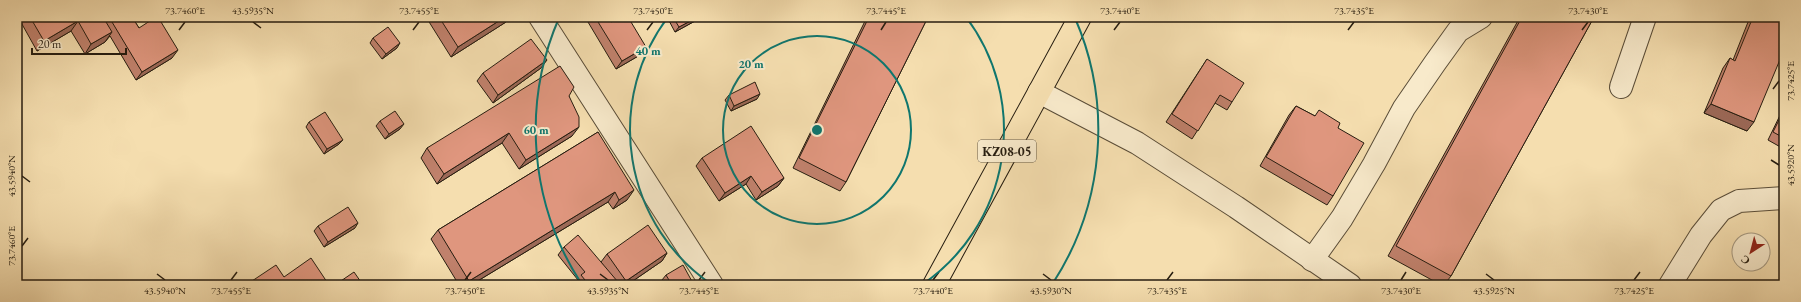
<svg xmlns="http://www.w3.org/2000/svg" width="1801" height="302" font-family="'EB Garamond',serif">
	<rect width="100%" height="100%" fill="#f5deaf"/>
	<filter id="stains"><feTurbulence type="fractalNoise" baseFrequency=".005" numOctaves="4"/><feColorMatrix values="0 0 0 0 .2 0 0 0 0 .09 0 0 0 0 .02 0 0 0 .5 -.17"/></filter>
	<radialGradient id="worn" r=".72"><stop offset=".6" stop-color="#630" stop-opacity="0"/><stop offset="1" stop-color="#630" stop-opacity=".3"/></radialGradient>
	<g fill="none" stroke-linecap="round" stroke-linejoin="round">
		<g stroke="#5a4d38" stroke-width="24">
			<g id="minor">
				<polyline points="540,17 712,285"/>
				<polyline points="1621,87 1645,17"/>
				<polyline points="1039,92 1137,143 1236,207 1350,285"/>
				<polyline points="1312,260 1342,218 1374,164 1404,108 1435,63 1458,31 1481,17"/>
				<polyline points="1670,285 1701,235 1721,210 1739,201 1784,198"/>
			</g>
		</g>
		<g stroke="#261d10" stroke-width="24">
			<polyline id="major" points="934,285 1080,17"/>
		</g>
		<use href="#minor" stroke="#f8eacb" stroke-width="22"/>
		<use href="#major" stroke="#f5deaf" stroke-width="22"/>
	</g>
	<g fill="#c0816c" stroke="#261d10">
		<polygon points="18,17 103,17 103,18 104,17 132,17 139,28 172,58 136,80 110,36 105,42 85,54 71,31 37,51"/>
		<polygon points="426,17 509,17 506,22 451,57"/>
		<polygon points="585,17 608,17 611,22 646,47 640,55 616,69"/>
		<polygon points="667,17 698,17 695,21 675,32"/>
		<polygon points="867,17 928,17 846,182 840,191 793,168"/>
		<polygon points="1520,17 1594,17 1451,276 1444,285 1441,285 1388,256"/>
		<polygon points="1750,17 1784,17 1747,131 1704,113 1723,68 1730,58 1733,60"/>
		<polygon points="373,38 397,48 382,59 370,43"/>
		<polygon points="1207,59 1232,102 1227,110 1215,103 1192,139 1166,122"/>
		<polygon points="541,68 493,103 477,81 483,73"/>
		<polygon points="729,95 757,99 731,111 725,100"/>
		<polygon points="569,96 572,136 519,169 502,143 437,184 421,158 427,148"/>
		<polygon points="1296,106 1315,116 1338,128 1333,196 1327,205 1260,166 1289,115"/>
		<polygon points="1784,107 1784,149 1768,140"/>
		<polygon points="380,121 400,129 385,139 376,126"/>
		<polygon points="309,122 339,144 324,154 306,127"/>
		<polygon points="598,132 627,200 613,209 608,202 471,285 459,285 431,239 438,230"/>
		<polygon points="702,158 784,178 778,186 756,200 746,184 719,201 696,166"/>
		<polygon points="318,226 355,228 324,247 314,231"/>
		<polygon points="564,247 603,265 601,262 607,254 667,253 662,261 627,285 617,285 616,284 616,285 577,285 576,283 578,280 558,255"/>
		<polygon points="666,275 694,285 666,285 662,280"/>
	</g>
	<g fill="#9c6958" stroke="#261d10">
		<polygon points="505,17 509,17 506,22 451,57 458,47"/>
		<polygon points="698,17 695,21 675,32 679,27"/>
		<polygon points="78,21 71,31 37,51 44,41"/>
		<polygon points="112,32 105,42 85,54 91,44"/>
		<polygon points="400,43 397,48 382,59 386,54"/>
		<polygon points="646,47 640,55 616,69 622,61"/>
		<polygon points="178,50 172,58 136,80 142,72"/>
		<polygon points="547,60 541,68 493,103 498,95"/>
		<polygon points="760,94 757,99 731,111 734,106"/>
		<polygon points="1711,104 1754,122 1747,131 1704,113"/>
		<polygon points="404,124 400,129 385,139 389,134"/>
		<polygon points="579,127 572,136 519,169 526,160"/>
		<polygon points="509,133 502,143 437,184 444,174"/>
		<polygon points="343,140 339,144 324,154 327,149"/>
		<polygon points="751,176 746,184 719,201 725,193"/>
		<polygon points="784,178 778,186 756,200 762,192"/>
		<polygon points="634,190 627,200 613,209 619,200"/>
		<polygon points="615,192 608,202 471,285 466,285 469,281"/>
		<polygon points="358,223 355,228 324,247 328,242"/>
		<polygon points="667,253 662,261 627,285 623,285 626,281"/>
	</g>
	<g fill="#df967e" stroke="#261d10">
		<polygon points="30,17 103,17 112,32 91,44 78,21 44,41"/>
		<polygon points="109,17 132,17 139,28 156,17 158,17 178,50 142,72"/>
		<polygon points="439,17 505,17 458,47"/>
		<polygon points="595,17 608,17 611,22 619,17 628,17 646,47 622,61"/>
		<polygon points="673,17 698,17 679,27"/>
		<polygon points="869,17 928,17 846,182 799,158"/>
		<polygon points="1522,17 1594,17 1451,276 1396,246"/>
		<polygon points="1753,17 1784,17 1784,50 1754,122 1711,104 1730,58 1735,61"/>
		<polygon points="388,27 400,43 386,54 373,38"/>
		<polygon points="531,39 547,60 498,95 483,73"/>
		<polygon points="1207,59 1244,83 1232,102 1220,95 1198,131 1172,114"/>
		<polygon points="560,66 574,87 569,96 579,117 579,127 526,160 509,133 444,174 427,148"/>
		<polygon points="755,82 760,94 734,106 729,95"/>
		<polygon points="1296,106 1315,116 1319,110 1340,123 1338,128 1364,143 1333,196 1266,157"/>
		<polygon points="1784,110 1784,138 1773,132"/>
		<polygon points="395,111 404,124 389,134 380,121"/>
		<polygon points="325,112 343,140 327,149 309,122"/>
		<polygon points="751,126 784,178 762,192 751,176 725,193 702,158"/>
		<polygon points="598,132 634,190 619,200 615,192 469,281 438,230"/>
		<polygon points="348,207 358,223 328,242 318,226"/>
		<polygon points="648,225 667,253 626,281 607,254"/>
		<polygon points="578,235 618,282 614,285 589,285 581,275 585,272 564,247"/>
		<polygon points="311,258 329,285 246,285 276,265 284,277"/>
		<polygon points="683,265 694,285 672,285 666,275"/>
		<polygon points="354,272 363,285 335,285"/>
	</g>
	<path fill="none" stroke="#261d10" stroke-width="1.5" d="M 253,22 L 261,28M 179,30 L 185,22M 413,30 L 419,22M 647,30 L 653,22M 881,30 L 886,22M 1114,30 L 1120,22M 1348,30 L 1354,22M 1582,30 L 1588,22M 1773,89 L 1779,81M 1771,160 L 1779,165M 22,176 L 30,182M 22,246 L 28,238M 157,274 L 165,280M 600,274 L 608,280M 1043,274 L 1051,280M 1486,274 L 1494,280M 231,280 L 237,272M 465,280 L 471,272M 699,280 L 705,272M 933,280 L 939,272M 1167,280 L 1173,272M 1401,280 L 1406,272M 1634,280 L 1640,272"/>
	<g fill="none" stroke="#0f766e" stroke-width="2">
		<circle cx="817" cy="130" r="94"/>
		<path d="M711 284A187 187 0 0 1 668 17M966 17A187 187 0 0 1 923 284"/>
		<path d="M581 283A281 281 0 0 1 559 18M1075 18A281 281 0 0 1 1053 283"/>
	</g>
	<g text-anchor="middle" stroke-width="4" stroke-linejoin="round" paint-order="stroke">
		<rect fill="#f8eacb" stroke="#655a48" stroke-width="1" x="978" y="140" width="58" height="22" rx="3"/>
		<g font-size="13" font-weight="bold" fill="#261d10">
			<text x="1007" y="156">KZ08-05</text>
		</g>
	</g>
	<circle cx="817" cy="130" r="6" fill="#0f766e" stroke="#f8eacb" stroke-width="2"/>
	<g font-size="12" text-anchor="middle" font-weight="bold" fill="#0f766e" stroke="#f8eacb" stroke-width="4" stroke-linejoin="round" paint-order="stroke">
		<text x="648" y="55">40 m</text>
		<text x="751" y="68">20 m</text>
		<text x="536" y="134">60 m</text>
	</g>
	<rect width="1801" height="302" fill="none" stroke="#f5deaf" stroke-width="44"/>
	<g transform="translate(1751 252) rotate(216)"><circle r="19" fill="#f8eacb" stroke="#a49880"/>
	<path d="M0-3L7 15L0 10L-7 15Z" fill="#8f2418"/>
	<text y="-6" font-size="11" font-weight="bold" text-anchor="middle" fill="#261d10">С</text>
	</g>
	<path d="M32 48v6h94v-6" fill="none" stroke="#261d10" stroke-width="2"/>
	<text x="38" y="48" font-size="12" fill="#261d10" stroke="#f8eacb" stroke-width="3" paint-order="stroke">20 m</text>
	<rect x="22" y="22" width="1757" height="258" fill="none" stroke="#261d10" stroke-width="1.5"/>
	<g font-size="10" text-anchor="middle" fill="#261d10">
		<text x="185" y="14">73.7460°E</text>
		<text x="253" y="14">43.5935°N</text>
		<text x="419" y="14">73.7455°E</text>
		<text x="653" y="14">73.7450°E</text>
		<text x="886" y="14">73.7445°E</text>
		<text x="1120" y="14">73.7440°E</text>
		<text x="1354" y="14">73.7435°E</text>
		<text x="1588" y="14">73.7430°E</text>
		<text transform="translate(1790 81) rotate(-90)" y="4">73.7425°E</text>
		<text transform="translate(1790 165) rotate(-90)" y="4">43.5920°N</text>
		<text transform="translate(11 176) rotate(-90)" y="4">43.5940°N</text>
		<text transform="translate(11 246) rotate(-90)" y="4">73.7460°E</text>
		<text x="165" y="294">43.5940°N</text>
		<text x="231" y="294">73.7455°E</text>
		<text x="465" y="294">73.7450°E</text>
		<text x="608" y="294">43.5935°N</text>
		<text x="699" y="294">73.7445°E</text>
		<text x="933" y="294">73.7440°E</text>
		<text x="1051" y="294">43.5930°N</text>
		<text x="1167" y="294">73.7435°E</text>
		<text x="1401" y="294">73.7430°E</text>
		<text x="1494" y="294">43.5925°N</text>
		<text x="1634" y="294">73.7425°E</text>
	</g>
	<rect width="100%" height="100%" filter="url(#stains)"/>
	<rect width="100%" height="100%" fill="url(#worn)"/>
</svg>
